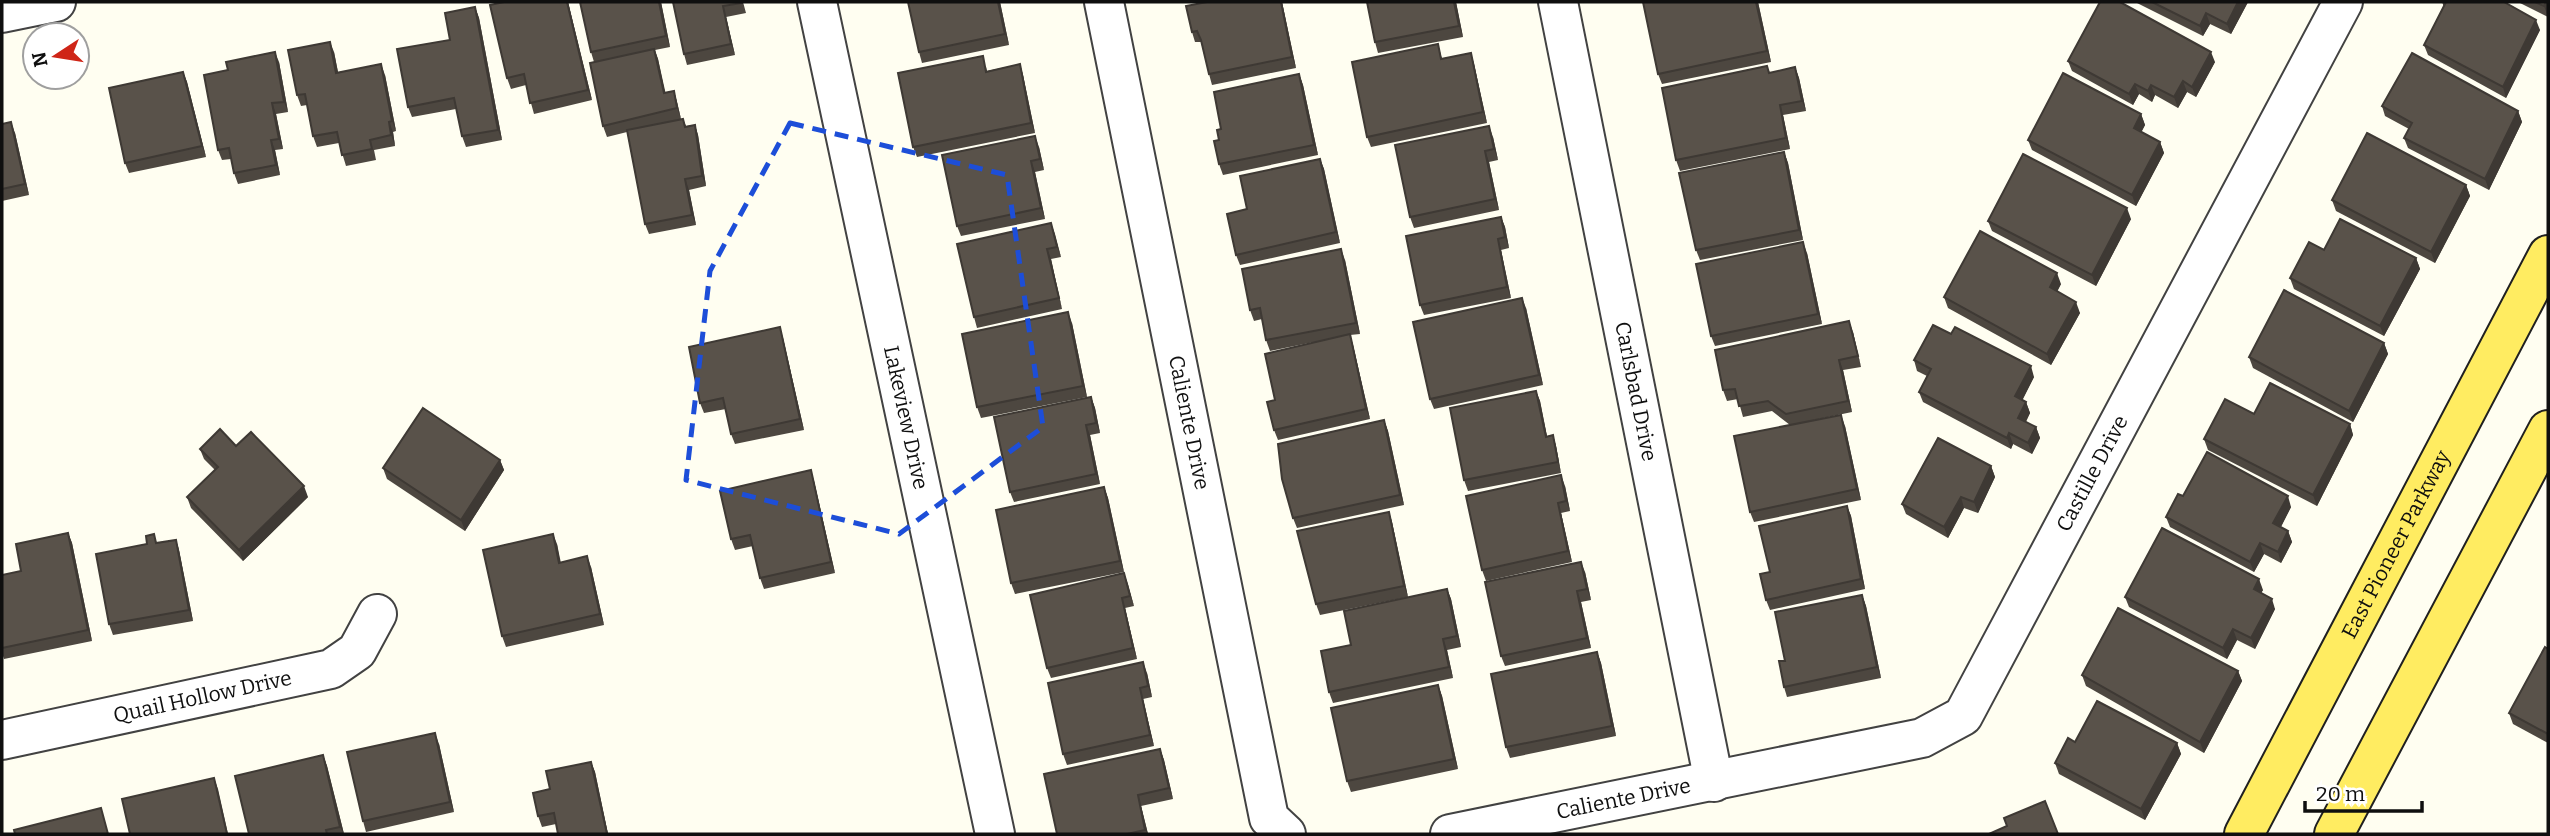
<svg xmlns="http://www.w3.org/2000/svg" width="2550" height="836" font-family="Bitter,serif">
	<rect width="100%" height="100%" fill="#fffef1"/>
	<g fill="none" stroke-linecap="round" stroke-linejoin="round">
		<g stroke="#424242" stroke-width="42">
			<g id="minor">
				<path id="s1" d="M 817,2 L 995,834"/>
				<path id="s2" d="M 1104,2 L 1269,818 L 1286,834"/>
				<path id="s3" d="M 1558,2 L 1714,782"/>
				<polyline points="2,13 56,2"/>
				<path id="s4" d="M 2,740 L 331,669 L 357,651 L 377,614"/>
				<path id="s5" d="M 1450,834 L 1922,738 L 1963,716 L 2343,2"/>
			</g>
		</g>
		<g stroke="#202020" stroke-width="42">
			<g id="major">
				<path id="s6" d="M 2244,834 L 2548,255"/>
				<polyline points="2334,834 2548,430"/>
			</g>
		</g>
		<use href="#minor" stroke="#fff" stroke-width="38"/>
		<use href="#major" stroke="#ffec61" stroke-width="38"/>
	</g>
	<g fill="#4d4740">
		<polygon points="504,2 568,2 592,100 534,114 526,85 511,89 507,78"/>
		<polygon points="580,2 661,2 670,47 655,50 658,59 665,93 674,91 677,102 681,119 663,123 683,119 686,126 695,125 698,135 706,186 689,190 696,225 649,234 645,224 627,132 607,137 603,126 594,62 591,52"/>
		<polygon points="673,2 743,2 746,13 726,17 735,55 687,65 684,54"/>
		<polygon points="1000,2 1009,45 922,63 919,52"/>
		<polygon points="1282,2 1296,68 1212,85 1209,74 1201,42 1195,42 1192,32"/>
		<polygon points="1367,2 1456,2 1463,37 1378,53 1375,42"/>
		<polygon points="1643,2 1758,2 1771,62 1662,84 1658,74"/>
		<polygon points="2135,2 2248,2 2231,34 2210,24 2203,36"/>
		<polygon points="2442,2 2504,2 2540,30 2506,98 2428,55 2424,45 2444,7"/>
		<polygon points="2518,2 2548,2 2548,17"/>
		<polygon points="475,7 479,18 502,140 466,147 462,136 456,109 412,117 408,107 450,40"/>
		<polygon points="1438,44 1442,59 1471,53 1474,64 1487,123 1371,147 1367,137"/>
		<polygon points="334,52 338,72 385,75 396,131 393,132 395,146 374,150 376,160 346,166 339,143 317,147 313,136 307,105 301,106 297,95"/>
		<polygon points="2068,61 2215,62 2196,97 2187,92 2178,108 2155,95 2152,102 2139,94 2133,105 2072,71"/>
		<polygon points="279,62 288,112 276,114 283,149 275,150 280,175 238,184 234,173 231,159 222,160 218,150"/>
		<polygon points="1020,64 1023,75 1035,133 917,157 913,147 986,67 987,71"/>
		<polygon points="1795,67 1799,78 1806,111 1783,115 1790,149 1680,171 1676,160 1770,73"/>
		<polygon points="183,72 187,82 206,157 129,173 125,163"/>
		<polygon points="1299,74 1303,85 1318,155 1223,175 1219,164 1219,140 1221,129"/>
		<polygon points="2382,106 2518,111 2522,122 2489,190 2408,148 2404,138 2409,129 2385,116"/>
		<polygon points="2141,114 2145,125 2141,132 2160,142 2164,153 2136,206 2032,150 2028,140"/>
		<polygon points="2,124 15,133 29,195 2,201"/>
		<polygon points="1493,137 1498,160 1489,162 1499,210 1414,228 1410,217"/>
		<polygon points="1039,147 1044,170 1035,172 1045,219 961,236 957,226"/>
		<polygon points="1784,152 1788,163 1803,240 1700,260 1696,250"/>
		<polygon points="1320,159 1324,169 1340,243 1240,265 1236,255 1247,209"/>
		<polygon points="2466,185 2470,196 2435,263 2336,211 2332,200"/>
		<polygon points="1501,217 1505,227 1509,248 1501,250 1511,298 1424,315 1420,305"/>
		<polygon points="2131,219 2096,286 1992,231 1988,221"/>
		<polygon points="1051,223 1061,257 1051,259 1062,309 977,328 974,317"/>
		<polygon points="1807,253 1822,324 1715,346 1711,336"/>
		<polygon points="2416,258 2420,269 2384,336 2294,289 2290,278"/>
		<polygon points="1345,260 1360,334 1350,335 1353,345 1370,419 1278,440 1274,430 1275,400 1314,342 1270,351 1266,340 1262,319 1254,321 1250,310"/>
		<polygon points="2061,284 2057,291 2080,313 2051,365 1948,308 1944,297"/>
		<polygon points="1526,308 1543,385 1434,409 1430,399"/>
		<polygon points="1072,323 1087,397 981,418 977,407"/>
		<polygon points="1853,332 1861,367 1843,370 1852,412 1790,425 1772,411 1743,417 1738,399 1727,401 1723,390"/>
		<polygon points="783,338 804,430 735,444 731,434 726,409 704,413 700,403"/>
		<polygon points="2384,343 2388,354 2353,422 2253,368 2249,357"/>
		<polygon points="1914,360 2034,377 2022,400 2026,402 2030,413 2026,422 2036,427 2040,438 2032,454 2013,444 2011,449 1923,402 1919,392 1927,376 1917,371"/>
		<polygon points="1536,391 1540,401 1547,436 1553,435 1556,446 1561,473 1468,491 1464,480"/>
		<polygon points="1091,397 1095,408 1100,433 1090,435 1100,484 1014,502 1010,492"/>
		<polygon points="2254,414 2350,424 2353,435 2317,506 2208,450 2204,439"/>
		<polygon points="1384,420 1388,431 1404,505 1297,528 1293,518"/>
		<polygon points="1845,426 1861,500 1754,522 1750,512"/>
		<polygon points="200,449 308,497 243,561 191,508 187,497 215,470 204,459"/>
		<polygon points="500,460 504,470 465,531 387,479 383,468"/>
		<polygon points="1991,466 1995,477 1978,513 1964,508 1948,538 1906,514 1902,504"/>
		<polygon points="814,481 835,573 764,589 760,578 753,546 735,550 731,539"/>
		<polygon points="1565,486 1570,511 1561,513 1572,562 1486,581 1482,570"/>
		<polygon points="1104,487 1108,498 1124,572 1015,594 1011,583"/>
		<polygon points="2183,496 2291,507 2281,527 2288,531 2292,542 2281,563 2264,554 2254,572 2170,527 2166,517"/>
		<polygon points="1847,506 1851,516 1865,589 1770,610 1766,600 1770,572"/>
		<polygon points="1389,512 1392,522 1408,597 1320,615 1316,604"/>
		<polygon points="68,533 72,543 92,641 4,659 2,653 2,575 21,571"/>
		<polygon points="176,540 179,550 193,621 113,635 109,624 157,543"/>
		<polygon points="557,544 560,562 591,567 604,625 506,647 502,636"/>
		<polygon points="1585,572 1591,600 1581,602 1591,648 1505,666 1501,656"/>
		<polygon points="1124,573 1134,606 1125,608 1137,659 1051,678 1047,668"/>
		<polygon points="1447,589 1451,599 1461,647 1447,650 1453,678 1333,703 1329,692 1351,645"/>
		<polygon points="2263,590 2261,593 2275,609 2255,649 2237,640 2227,659 2129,607 2125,597"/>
		<polygon points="1862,595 1866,606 1881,678 1787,697 1784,687 1785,661"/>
		<polygon points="2548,649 2548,743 2513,724 2509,713"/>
		<polygon points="1597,652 1601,663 1616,736 1510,758 1506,747"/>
		<polygon points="2238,671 2242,681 2204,753 2086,686 2082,675"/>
		<polygon points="1147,673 1152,697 1143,699 1154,746 1067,765 1063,754"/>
		<polygon points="1438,685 1442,696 1458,769 1351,792 1347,781"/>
		<polygon points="2075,742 2177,743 2181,754 2145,820 2059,774 2055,763"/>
		<polygon points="439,744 454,812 366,832 363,821"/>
		<polygon points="1160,749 1164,760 1173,799 1141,806 1148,834 1057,834"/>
		<polygon points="323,755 327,766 344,834 249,834"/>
		<polygon points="591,762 595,772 608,834 558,834 556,824 542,827 538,816 550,789"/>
	</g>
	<g fill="#3e3934">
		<polygon points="567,2 568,2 592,100 588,90"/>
		<polygon points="659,2 661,2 670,47 666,36"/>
		<polygon points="998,2 1000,2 1009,45 1005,34"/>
		<polygon points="1281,2 1282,2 1296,68 1292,57"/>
		<polygon points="1454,2 1456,2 1463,37 1459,26"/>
		<polygon points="1756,2 1758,2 1771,62 1767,51"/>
		<polygon points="2238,2 2248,2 2231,34 2227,24"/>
		<polygon points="2546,2 2548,2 2548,17 2544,6"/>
		<polygon points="723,6 726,17 735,55 731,44"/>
		<polygon points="475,7 479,18 502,140 498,130"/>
		<polygon points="2206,13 2210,24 2203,36 2200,26"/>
		<polygon points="2536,20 2540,30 2506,98 2503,87"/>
		<polygon points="330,42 334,52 340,83 336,73"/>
		<polygon points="654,49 658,59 668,104 664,93"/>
		<polygon points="275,52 279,62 288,112 284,102"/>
		<polygon points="2211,52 2215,62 2196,97 2192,87"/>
		<polygon points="1471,53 1474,64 1487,123 1483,112"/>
		<polygon points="381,64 385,75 396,131 392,121"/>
		<polygon points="1020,64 1023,75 1035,133 1031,123"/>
		<polygon points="1795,67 1799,78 1806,111 1802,101"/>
		<polygon points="183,72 187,82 206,157 202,146"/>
		<polygon points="1299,74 1303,85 1318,155 1314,145"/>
		<polygon points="2183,81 2187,92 2178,108 2174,97"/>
		<polygon points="2135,84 2139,94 2133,105 2129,94"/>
		<polygon points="2151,85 2155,95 2152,102 2148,91"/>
		<polygon points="674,91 677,102 681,119 677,108"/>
		<polygon points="272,103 276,114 283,149 279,139"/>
		<polygon points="1780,105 1783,115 1790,149 1786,138"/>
		<polygon points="2518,111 2522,122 2489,190 2485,179"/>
		<polygon points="2141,114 2145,125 2138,139 2134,128"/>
		<polygon points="11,122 15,133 29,195 25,184"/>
		<polygon points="389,122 393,132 395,146 391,135"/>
		<polygon points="695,125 698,135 706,186 702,176"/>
		<polygon points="1489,126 1493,137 1498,160 1494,149"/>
		<polygon points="1035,136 1039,147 1044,170 1040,159"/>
		<polygon points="271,140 275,150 280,175 276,165"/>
		<polygon points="2160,142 2164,153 2136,206 2132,195"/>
		<polygon points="1485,151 1489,162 1499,210 1495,199"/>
		<polygon points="1784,152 1788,163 1803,240 1799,230"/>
		<polygon points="1320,159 1324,169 1340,243 1336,232"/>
		<polygon points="1031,161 1035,172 1045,219 1041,208"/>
		<polygon points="685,179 689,190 696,225 692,215"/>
		<polygon points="2466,185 2470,196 2435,263 2431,252"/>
		<polygon points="2127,208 2131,219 2096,286 2092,275"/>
		<polygon points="1501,217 1505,227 1509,248 1505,237"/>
		<polygon points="1051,223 1055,234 1061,257 1057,247"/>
		<polygon points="1498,239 1501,250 1511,298 1507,287"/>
		<polygon points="1803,242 1807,253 1822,324 1818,314"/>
		<polygon points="1047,249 1051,259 1062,309 1059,298"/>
		<polygon points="1341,249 1345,260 1360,334 1356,323"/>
		<polygon points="2416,258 2420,269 2384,336 2380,326"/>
		<polygon points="2057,273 2061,284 2054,298 2050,287"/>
		<polygon points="1522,298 1526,308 1543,385 1539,375"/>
		<polygon points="2076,302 2080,313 2051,365 2047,354"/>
		<polygon points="1068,312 1072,323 1087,397 1083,386"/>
		<polygon points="1849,321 1853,332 1861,367 1858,356"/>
		<polygon points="780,327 783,338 804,430 800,419"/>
		<polygon points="1350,334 1353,345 1370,419 1366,409"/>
		<polygon points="2384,343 2388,354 2353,422 2349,411"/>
		<polygon points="1839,360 1843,370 1852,412 1848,401"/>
		<polygon points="2031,366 2034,377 2019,407 2015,396"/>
		<polygon points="1536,391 1540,401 1549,447 1546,437"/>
		<polygon points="1091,397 1095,408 1100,433 1096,423"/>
		<polygon points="2026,402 2030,413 2022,428 2018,418"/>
		<polygon points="1841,415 1845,426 1861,500 1857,489"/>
		<polygon points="1384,420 1388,431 1404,505 1400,495"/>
		<polygon points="2350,424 2353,435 2317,506 2313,495"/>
		<polygon points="1086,425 1090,435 1100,484 1096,474"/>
		<polygon points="2036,427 2040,438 2032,454 2028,443"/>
		<polygon points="2009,433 2013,444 2011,449 2007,438"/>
		<polygon points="1553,435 1556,446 1561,473 1558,462"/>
		<polygon points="500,460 504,470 465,531 461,520"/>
		<polygon points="1991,466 1995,477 1978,513 1974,502"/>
		<polygon points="811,470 814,481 835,573 831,562"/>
		<polygon points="1561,475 1565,486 1570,511 1566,501"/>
		<polygon points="304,486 308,497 243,561 239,550"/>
		<polygon points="1104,487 1108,498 1124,572 1120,561"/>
		<polygon points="2288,496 2291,507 2277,534 2273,523"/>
		<polygon points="1961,497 1964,508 1948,538 1944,527"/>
		<polygon points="1558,503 1561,513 1572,562 1568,551"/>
		<polygon points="1847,506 1851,516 1865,589 1861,579"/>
		<polygon points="1389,512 1392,522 1408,597 1404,586"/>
		<polygon points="2288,531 2292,542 2281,563 2278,552"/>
		<polygon points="68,533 72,543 92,641 88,630"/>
		<polygon points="553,534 557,544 563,573 559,563"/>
		<polygon points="176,540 179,550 193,621 189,610"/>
		<polygon points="2260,543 2264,554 2254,572 2250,562"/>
		<polygon points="587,556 591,567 604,625 600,614"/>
		<polygon points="1581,562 1585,572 1591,600 1587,589"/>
		<polygon points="1124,573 1128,584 1134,606 1130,596"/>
		<polygon points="2259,579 2263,590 2257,600 2254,589"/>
		<polygon points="1447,589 1451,599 1461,647 1457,636"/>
		<polygon points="1577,591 1581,602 1591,648 1587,638"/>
		<polygon points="1862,595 1866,606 1881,678 1877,667"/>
		<polygon points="1122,598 1125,608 1137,659 1133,648"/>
		<polygon points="2272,599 2275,609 2255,649 2251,638"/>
		<polygon points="2233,629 2237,640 2227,659 2223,648"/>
		<polygon points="1443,639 1447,650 1453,678 1449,667"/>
		<polygon points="1597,652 1601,663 1616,736 1612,726"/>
		<polygon points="1143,662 1147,673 1152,697 1148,686"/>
		<polygon points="2238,671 2242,681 2204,753 2200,742"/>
		<polygon points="1438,685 1442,696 1458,769 1454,759"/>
		<polygon points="1140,688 1143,699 1154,746 1150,735"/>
		<polygon points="435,733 439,744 454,812 450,802"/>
		<polygon points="2177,743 2181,754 2145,820 2141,809"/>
		<polygon points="1160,749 1164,760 1173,799 1169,788"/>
		<polygon points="323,755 327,766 344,834 340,827"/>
		<polygon points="591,762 595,772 608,834 607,834"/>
		<polygon points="214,778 218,789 228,834 227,834"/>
		<polygon points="1138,795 1141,806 1148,834 1145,830"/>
	</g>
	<g fill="#59524a" stroke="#3e3934" stroke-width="2">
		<polygon points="504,2 567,2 588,90 530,103 524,74 507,78 490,5"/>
		<polygon points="580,2 659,2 666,36 591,52"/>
		<polygon points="673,2 742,2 742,3 723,6 731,44 684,54"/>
		<polygon points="908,2 998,2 1005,34 919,52"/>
		<polygon points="1207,2 1281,2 1292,57 1209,74 1201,40 1197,31 1192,32 1186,6"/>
		<polygon points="1367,2 1454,2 1459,26 1375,42"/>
		<polygon points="1643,2 1756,2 1767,51 1658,74"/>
		<polygon points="2100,2 2120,2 2211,52 2192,87 2183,81 2174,97 2151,85 2148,91 2135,84 2129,94 2068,61"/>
		<polygon points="2152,2 2238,2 2227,24 2206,13 2200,26"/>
		<polygon points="2446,2 2504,2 2536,20 2503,87 2424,45"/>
		<polygon points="2535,2 2546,2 2544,6"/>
		<polygon points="475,7 498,130 462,136 454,98 408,107 397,49 450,40 445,13"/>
		<polygon points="330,42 336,73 381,64 392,121 389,122 391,135 370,140 372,149 342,155 337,132 313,136 305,94 297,95 288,50"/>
		<polygon points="1438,44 1441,59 1471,53 1483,112 1367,137 1352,62"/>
		<polygon points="654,49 664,93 674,91 677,108 603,126 590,63"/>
		<polygon points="275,52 284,102 272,103 279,139 271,140 276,165 234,173 229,148 218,150 204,75 228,70 226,62"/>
		<polygon points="2412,53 2518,111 2485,179 2404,138 2412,123 2382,106"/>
		<polygon points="983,56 986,72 1020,64 1031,123 913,147 898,73"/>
		<polygon points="1767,66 1769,73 1795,67 1802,101 1780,105 1786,138 1676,160 1662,88"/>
		<polygon points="183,72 202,146 125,163 109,88"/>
		<polygon points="2063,73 2141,114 2134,128 2160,142 2132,195 2028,140"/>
		<polygon points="1299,74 1314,145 1219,164 1214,141 1219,140 1217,130 1221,129 1214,92"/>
		<polygon points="683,119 685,127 695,125 702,176 685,179 692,215 645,224 627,130"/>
		<polygon points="11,122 25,184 2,189 2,124"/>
		<polygon points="1489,126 1494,149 1485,151 1495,199 1410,217 1395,145"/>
		<polygon points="2367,133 2466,185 2431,252 2332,200"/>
		<polygon points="1035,136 1040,159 1031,161 1041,208 957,226 942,155"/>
		<polygon points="1784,152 1799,230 1696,250 1679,173"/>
		<polygon points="2023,154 2127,208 2092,275 1988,221"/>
		<polygon points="1320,159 1336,232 1236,255 1227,214 1247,209 1240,176"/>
		<polygon points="1501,217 1505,237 1498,239 1507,287 1420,305 1406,236"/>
		<polygon points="2340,219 2416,258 2380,326 2290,278 2309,242 2324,250"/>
		<polygon points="1051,223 1057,247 1047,249 1059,298 974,317 957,244"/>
		<polygon points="1980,231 2057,273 2050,287 2076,302 2047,354 1944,297"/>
		<polygon points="1803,242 1818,314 1711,336 1696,264"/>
		<polygon points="1341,249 1356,323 1266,340 1260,308 1250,310 1242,269"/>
		<polygon points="2284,290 2384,343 2349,411 2249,357"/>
		<polygon points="1522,298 1539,375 1430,399 1413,322"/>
		<polygon points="1068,312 1083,386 977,407 962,334"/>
		<polygon points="1849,321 1858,356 1839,360 1848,401 1786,414 1768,401 1739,406 1735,389 1723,390 1715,350"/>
		<polygon points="1933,325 1951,334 1955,327 2031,366 2015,396 2026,402 2018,418 2036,427 2028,443 2009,433 2007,438 1919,392 1931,369 1914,360"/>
		<polygon points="780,327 800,419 731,434 723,398 700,403 689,347"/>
		<polygon points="1350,334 1366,409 1274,430 1267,402 1275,400 1265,354"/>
		<polygon points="2270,383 2350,424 2313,495 2204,439 2225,399 2254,414"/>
		<polygon points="1536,391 1546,437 1553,435 1558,462 1464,480 1450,408"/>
		<polygon points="1091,397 1096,423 1086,425 1096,474 1010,492 994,417"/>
		<polygon points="423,408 500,460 461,520 383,468"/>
		<polygon points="1841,415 1857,489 1750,512 1734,436"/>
		<polygon points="1384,420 1400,495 1293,518 1282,479 1278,444"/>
		<polygon points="220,429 236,446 251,432 304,486 239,550 187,497 218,467 200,449"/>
		<polygon points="1938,438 1991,466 1974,502 1961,497 1944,527 1902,504"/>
		<polygon points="2207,452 2288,496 2273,523 2288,531 2278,552 2260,543 2250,562 2166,517 2178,494 2183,496"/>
		<polygon points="811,470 831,562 760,578 750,535 731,539 720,491"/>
		<polygon points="1561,475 1566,501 1558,503 1568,551 1482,570 1466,496"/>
		<polygon points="1104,487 1120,561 1011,583 996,510"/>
		<polygon points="1847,506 1861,579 1766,600 1760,574 1770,572 1759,526"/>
		<polygon points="1389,512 1404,586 1316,604 1297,531"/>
		<polygon points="2162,528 2259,579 2254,589 2272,599 2251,638 2233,629 2223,648 2125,597"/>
		<polygon points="68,533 88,630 2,648 2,575 21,571 16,544"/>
		<polygon points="154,534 156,543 176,540 189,610 109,624 96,554 147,544 146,536"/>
		<polygon points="553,534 559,563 587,556 600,614 502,636 483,550"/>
		<polygon points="1581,562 1587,589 1577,591 1587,638 1501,656 1485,582"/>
		<polygon points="1124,573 1130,596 1122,598 1133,648 1047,668 1030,595"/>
		<polygon points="1447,589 1457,636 1443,639 1449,667 1329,692 1321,651 1351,645 1344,611"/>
		<polygon points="1862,595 1877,667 1784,687 1779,661 1785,661 1775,612"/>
		<polygon points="2118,608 2238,671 2200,742 2082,675"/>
		<polygon points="2545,647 2548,649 2548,734 2509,713"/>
		<polygon points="1597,652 1612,726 1506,747 1491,674"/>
		<polygon points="1143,662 1148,686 1140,688 1150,735 1063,754 1048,683"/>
		<polygon points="1438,685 1454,759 1347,781 1331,708"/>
		<polygon points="2097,701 2177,743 2141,809 2055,763 2068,738 2075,742"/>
		<polygon points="435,733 450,802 363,821 347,752"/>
		<polygon points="1160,749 1169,788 1138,795 1145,830 1127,834 1057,834 1044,774"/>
		<polygon points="323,755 340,827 326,830 327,834 249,834 235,776"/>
		<polygon points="591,762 607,834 558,834 554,813 538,816 533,793 550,789 546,771"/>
		<polygon points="214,778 227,834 130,834 122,799"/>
		<polygon points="2045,801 2058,834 1989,834 2007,826 2004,818"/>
		<polygon points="101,808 108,834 15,834 14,830"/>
	</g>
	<path fill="none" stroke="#1d4ed8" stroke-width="5" stroke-dasharray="14 9" stroke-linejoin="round" d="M 790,123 L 1007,175 L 1043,427 L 899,534 L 686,480 L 710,271 Z"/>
	<g text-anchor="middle" stroke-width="7" stroke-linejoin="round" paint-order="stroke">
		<g font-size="21" fill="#0f0f0f" stroke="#fff">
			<text dy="7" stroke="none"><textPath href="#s3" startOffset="397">Carlsbad Drive</textPath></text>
			<text dy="7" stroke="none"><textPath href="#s1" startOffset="425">Lakeview Drive</textPath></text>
			<text dy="7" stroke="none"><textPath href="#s2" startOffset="429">Caliente Drive</textPath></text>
			<text dy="7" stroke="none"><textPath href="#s5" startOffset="803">Castille Drive</textPath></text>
			<text dy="7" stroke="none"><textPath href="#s6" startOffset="327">East Pioneer Parkway</textPath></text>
			<text dy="7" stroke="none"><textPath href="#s4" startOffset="205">Quail Hollow Drive</textPath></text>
			<text dy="7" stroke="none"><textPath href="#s5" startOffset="177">Caliente Drive</textPath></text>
		</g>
	</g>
	<rect width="2550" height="836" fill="none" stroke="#0f0f0f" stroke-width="7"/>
	<g transform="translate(56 56) rotate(258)"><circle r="33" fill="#ffffff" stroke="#9f9f9f" stroke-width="2"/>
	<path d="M0-5L12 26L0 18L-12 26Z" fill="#cf2517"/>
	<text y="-10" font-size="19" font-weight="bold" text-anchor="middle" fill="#0f0f0f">N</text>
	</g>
	<path d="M2305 801v10h117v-10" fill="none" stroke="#0f0f0f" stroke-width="3.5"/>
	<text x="2316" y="801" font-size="21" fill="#0f0f0f" stroke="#ffffff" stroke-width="5" paint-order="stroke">20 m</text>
</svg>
